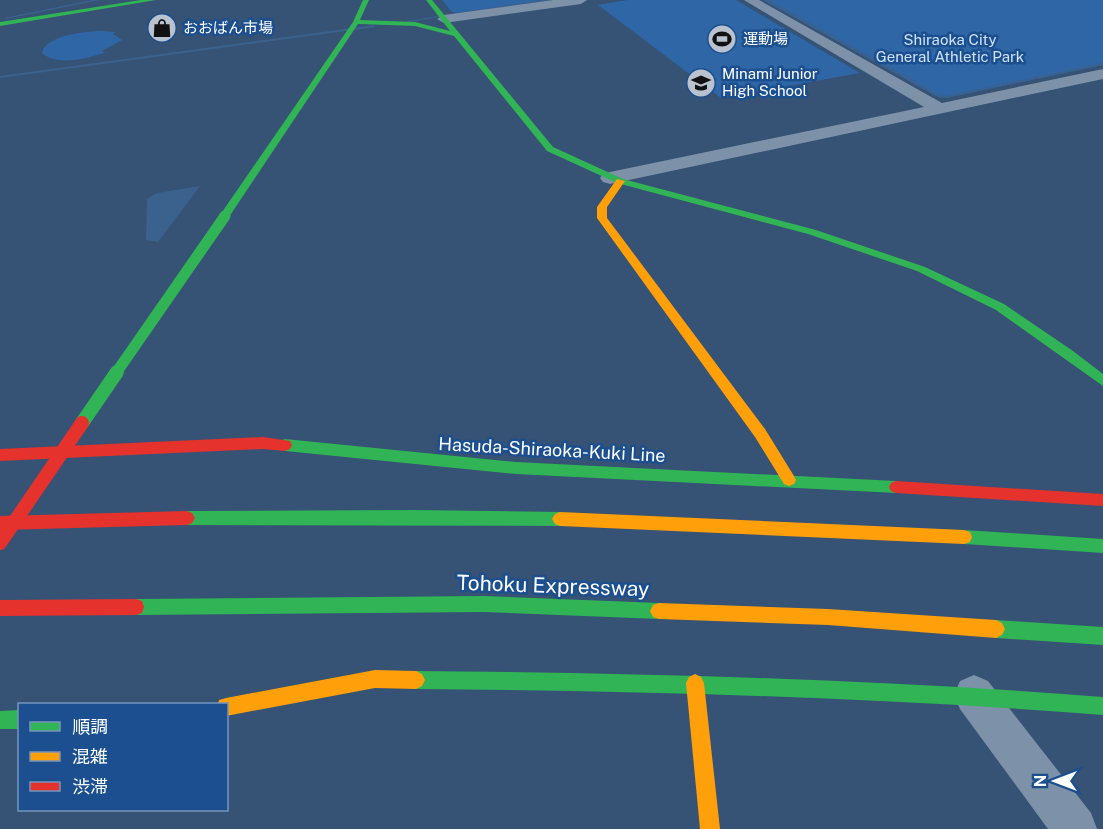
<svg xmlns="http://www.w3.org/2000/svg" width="1103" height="829" font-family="'Public Sans','Noto Sans JP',sans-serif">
	<rect width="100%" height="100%" fill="#365274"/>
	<g fill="#2f66a5">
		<polygon points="442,0 551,0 458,13 452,12"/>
		<polygon points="627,0 736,0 860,73 721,98 598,5"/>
		<polygon points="763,0 1103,0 1103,65 946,98 936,96"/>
		<path d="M 102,31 L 116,32 L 113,34 L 122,40 L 102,51 L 104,53 C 86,58 58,67 42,53 C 45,35 87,31 102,31 Z"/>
	</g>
	<polygon fill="#3b618d" points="200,186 158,242 146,240 147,199 157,193"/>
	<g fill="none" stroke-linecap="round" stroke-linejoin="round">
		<g fill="#3b618d" fill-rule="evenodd">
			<polygon points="92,0 100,0 6,19 4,18"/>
			<polygon points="540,0 549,0 408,22 406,21"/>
			<polygon points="764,0 769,0 939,95 946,96 1103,63 1103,65 946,98 938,97"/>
			<polygon points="374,25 375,27 0,78 0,76"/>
		</g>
		<g fill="#7d92a8" fill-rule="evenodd">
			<polygon points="553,0 587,0 581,4 444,23 437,19 444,15"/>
			<polygon points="744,0 759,0 942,103 1103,69 1103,79 610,184 603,182 600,178 603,174 610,172 924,107"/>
			<polygon points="974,675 988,681 1091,813 1097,829 1048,829 960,709 954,695 960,681"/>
		</g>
		<g fill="#30b455" fill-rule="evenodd">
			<polygon points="141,0 156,0 0,26 0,22"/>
			<polygon points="363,0 369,0 360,20 415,22 450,31 426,0 432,0 553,147 623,179 816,230 925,267 1004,304 1073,351 1103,374 1103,386 996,310 917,271 808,234 617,183 547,151 454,36 415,26 358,24 229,217 221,217 220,215 353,22"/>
			<polygon points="285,439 516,462 896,481 901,483 903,487 901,491 896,493 516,474 285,451 280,449 278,445 280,441"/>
			<polygon points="414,510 560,512 565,514 568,519 565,524 560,526 187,525 182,523 179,518 182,513 187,511"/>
			<polygon points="964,530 1103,539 1103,553 964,544 958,542 956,537 958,532"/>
			<polygon points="484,596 659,603 665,605 668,611 665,617 659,619 484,612 136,615 130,613 128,607 130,601 136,599"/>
			<polygon points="996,620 1103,627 1103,645 996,638 990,635 987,629 990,623"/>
			<path d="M 416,671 C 645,673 874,679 1103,697 L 1103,715 C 874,697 645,691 416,689 L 410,686 L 407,680 L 410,674 Z"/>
			<polygon points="20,710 20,729 0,729 0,711"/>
		</g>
		<g fill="#ff9f0a" fill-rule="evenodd">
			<polygon points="617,179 625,181 607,207 607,218 765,429 794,476 796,480 794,484 789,486 784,484 755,437 597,218 597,207"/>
			<polygon points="560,512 964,530 970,532 972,537 970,542 964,544 560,526 555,524 552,519 555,514"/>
			<polygon points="659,603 828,609 996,620 1002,623 1005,629 1002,635 996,638 828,625 659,619 653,617 650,611 653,605"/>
			<polygon points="375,670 416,671 422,674 425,680 422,686 416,689 375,688 226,716 226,704 218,704 219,700 226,698"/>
			<polygon points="695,674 701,677 704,683 720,829 700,829 686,683 689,677"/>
		</g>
		<g fill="#e5322d" fill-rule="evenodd">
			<polygon points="263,437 290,441 292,445 290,449 285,451 263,449 0,461 0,449"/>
			<polygon points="896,481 1103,494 1103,506 896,493 891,491 889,487 891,483"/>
			<polygon points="187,511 192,513 195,518 192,523 187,525 0,530 0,516"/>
			<polygon points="136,599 142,601 144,607 142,613 136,615 0,616 0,600"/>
		</g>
		<polyline stroke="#30b455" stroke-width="9" points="223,217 225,215"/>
		<polyline stroke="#30b455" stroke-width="11" points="116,373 225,216"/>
		<polyline stroke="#30b455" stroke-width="14" points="82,423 117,372"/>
		<polyline stroke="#e5322d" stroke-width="14" points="0,543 82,423"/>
	</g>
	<defs>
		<g id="shop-disc" transform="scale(1.5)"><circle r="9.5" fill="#b9c2ce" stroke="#1b4f8f"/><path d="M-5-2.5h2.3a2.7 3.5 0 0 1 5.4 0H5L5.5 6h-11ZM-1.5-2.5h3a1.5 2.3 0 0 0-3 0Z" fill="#111"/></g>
		<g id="stadium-disc" transform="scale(1.5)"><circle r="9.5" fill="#b9c2ce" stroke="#1b4f8f"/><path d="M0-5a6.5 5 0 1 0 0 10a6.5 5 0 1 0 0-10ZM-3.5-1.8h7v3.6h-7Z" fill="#111"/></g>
		<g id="school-disc" transform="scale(1.5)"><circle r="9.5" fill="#b9c2ce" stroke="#1b4f8f"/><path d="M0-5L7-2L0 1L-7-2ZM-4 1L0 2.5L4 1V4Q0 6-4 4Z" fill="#111"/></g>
	</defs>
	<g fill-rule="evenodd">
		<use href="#shop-disc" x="162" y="28"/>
		<use href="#stadium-disc" x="722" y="39"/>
		<use href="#school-disc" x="701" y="83"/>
	</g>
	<g text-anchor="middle" stroke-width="5" stroke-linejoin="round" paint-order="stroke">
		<g font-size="15" fill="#fff" stroke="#1b4f8f" text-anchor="start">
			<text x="183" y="33">おおばん市場</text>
			<text x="743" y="44">運動場</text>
			<text x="722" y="79">Minami Junior<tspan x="722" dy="17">High School</tspan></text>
		</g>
		<g font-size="15" fill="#cfe3fa" stroke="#1b4f8f">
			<text x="950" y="45">Shiraoka City<tspan x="950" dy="17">General Athletic Park</tspan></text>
		</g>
		<g font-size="18" fill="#fff" stroke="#1b4f8f">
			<text transform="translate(552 450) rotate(3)" y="6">Hasuda-Shiraoka-Kuki Line</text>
		</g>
		<g font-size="21" fill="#fff" stroke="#1b4f8f">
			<text transform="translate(553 586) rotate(2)" y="7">Tohoku Expressway</text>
		</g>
	</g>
	<rect x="18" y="703" width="210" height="108" fill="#1b4f8f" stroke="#7695bc" stroke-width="1.5"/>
	<rect x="30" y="722" width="30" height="9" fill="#30b455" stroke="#7695bc" stroke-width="1.5"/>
	<text x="72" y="733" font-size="18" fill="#ffffff">順調</text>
	<rect x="30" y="752" width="30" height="9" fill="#ff9f0a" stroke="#7695bc" stroke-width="1.5"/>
	<text x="72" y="763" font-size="18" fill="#ffffff">混雑</text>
	<rect x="30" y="782" width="30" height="9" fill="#e5322d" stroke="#7695bc" stroke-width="1.5"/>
	<text x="72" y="793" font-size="18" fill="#ffffff">渋滞</text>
	<g transform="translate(1055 781) rotate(270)" stroke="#1b4f8f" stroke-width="4.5" paint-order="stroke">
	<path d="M0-4.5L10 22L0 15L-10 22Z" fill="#ffffff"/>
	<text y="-9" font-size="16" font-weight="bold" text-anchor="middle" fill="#ffffff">N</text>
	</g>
</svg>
